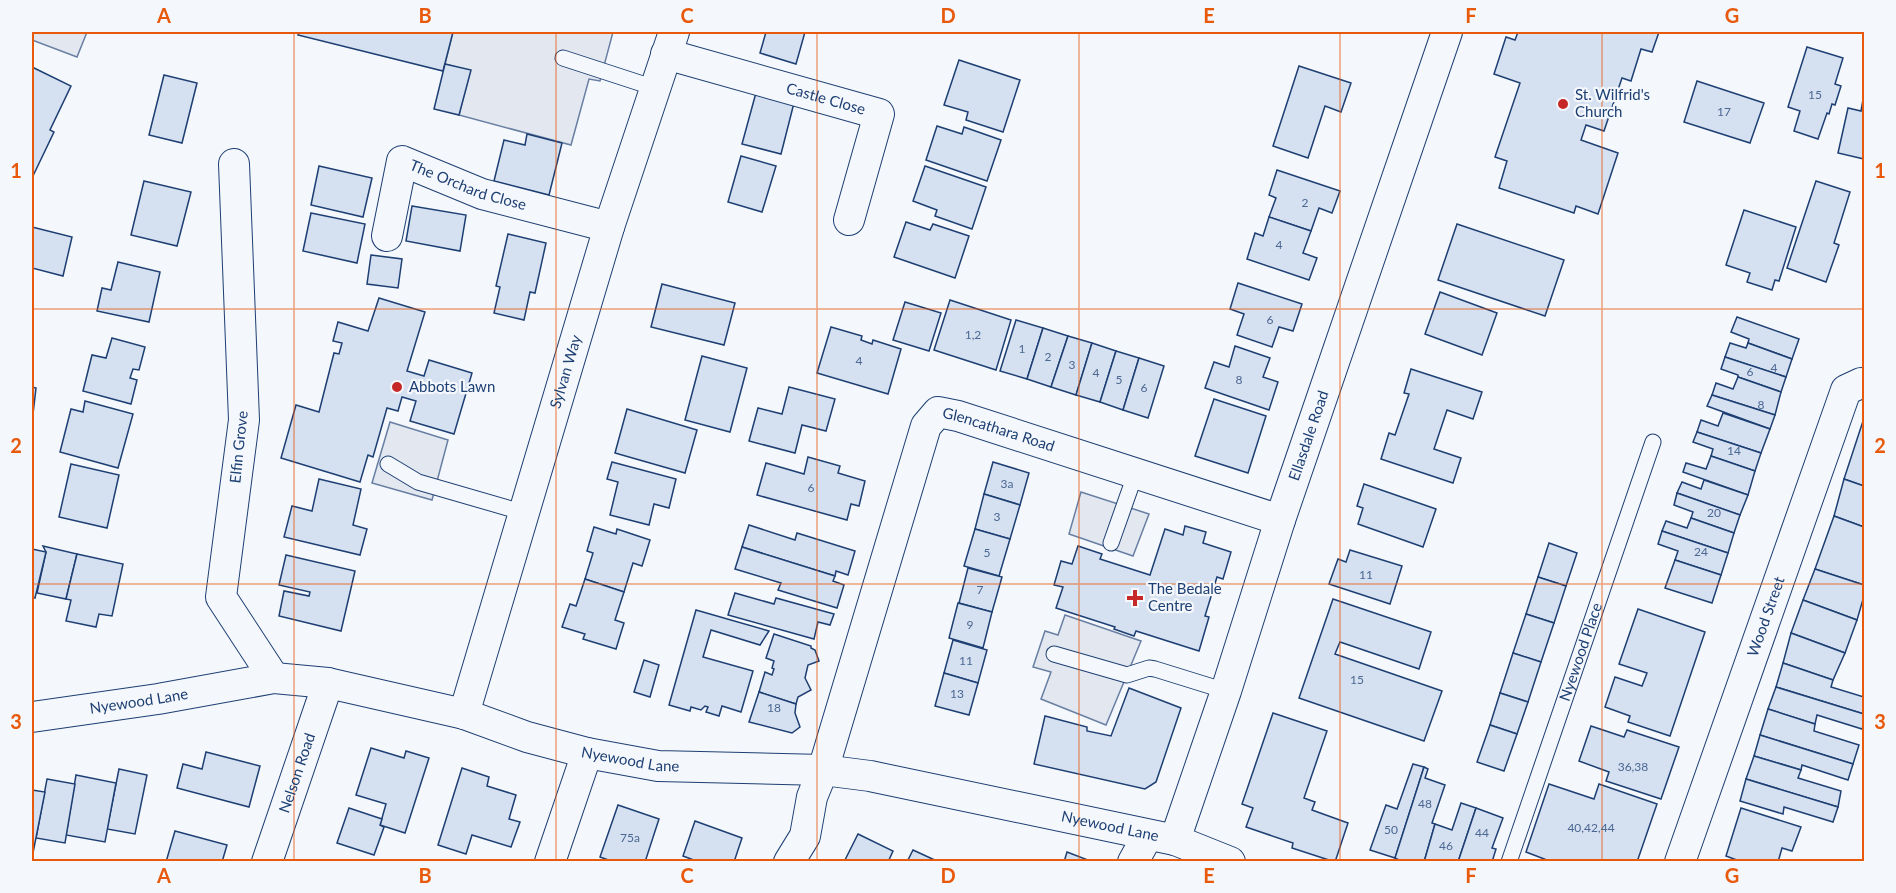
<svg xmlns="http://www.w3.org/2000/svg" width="1896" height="893" font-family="Lato,sans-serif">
	<rect width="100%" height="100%" fill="#f4f7fb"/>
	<g fill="#e3e8f0" stroke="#687fa3" stroke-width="1.5">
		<polygon points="32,32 87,32 77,57 32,40"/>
		<polygon points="453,32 613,32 600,81 589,79 571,145 459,115 470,71 445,64"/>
		<polygon points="390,422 448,440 432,500 372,483"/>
		<polygon points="1081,492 1149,514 1133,556 1069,534"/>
		<polygon points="1065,615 1141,641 1106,725 1041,699 1051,672 1033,667 1045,631 1058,635"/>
	</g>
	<g fill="#d5e0f0" stroke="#1d3f73" stroke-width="1.5">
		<polygon points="299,32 453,32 443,71 298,35"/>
		<polygon points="766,32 805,32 796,64 760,53"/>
		<polygon points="1518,32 1659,32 1652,52 1641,49 1631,81 1622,78 1604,131 1586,125 1581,140 1618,153 1598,214 1576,206 1574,213 1499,188 1507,161 1495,157 1520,83 1494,74 1506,37 1515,40"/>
		<polygon points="1807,47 1843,58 1835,84 1841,86 1835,105 1832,104 1829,114 1827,113 1818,139 1794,131 1800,111 1788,107"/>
		<polygon points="959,60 1020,80 1003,132 966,120 968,112 944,105"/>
		<polygon points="445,64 471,70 459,115 434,109"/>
		<polygon points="1299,66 1351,83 1341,112 1325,106 1308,158 1273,146"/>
		<polygon points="32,67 71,86 50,130 54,132 32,178"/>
		<polygon points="164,75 197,83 182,143 149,135"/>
		<polygon points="1697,81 1764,103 1750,143 1684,122"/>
		<polygon points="757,89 795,99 781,154 742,144"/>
		<polygon points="1864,94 1864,159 1838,153 1848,108 1861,111"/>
		<polygon points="937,126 962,134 964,127 1001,140 987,181 926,160"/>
		<polygon points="527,134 562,143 549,195 494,181 504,140 525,145"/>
		<polygon points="741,156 776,166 762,212 728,202"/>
		<polygon points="319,166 372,178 363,217 311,205"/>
		<polygon points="925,166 986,187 972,229 935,216 937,210 913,201"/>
		<polygon points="1277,170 1340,191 1332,213 1319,208 1311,231 1269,217 1276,198 1269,195"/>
		<polygon points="144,181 191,192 177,246 131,235"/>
		<polygon points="1816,181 1850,192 1834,243 1839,245 1826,282 1787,268"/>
		<polygon points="412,206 466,215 460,251 406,241"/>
		<polygon points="1744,210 1796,227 1779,281 1775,280 1772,290 1747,282 1750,273 1726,265"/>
		<polygon points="311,213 365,224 357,263 303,251"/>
		<polygon points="1269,217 1311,231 1303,253 1317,258 1309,280 1247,259 1255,233 1263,236"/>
		<polygon points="906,222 930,230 933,224 969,236 955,278 894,257"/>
		<polygon points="1457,224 1564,260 1545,316 1438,280"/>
		<polygon points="32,227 72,237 63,276 32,268"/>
		<polygon points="508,234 546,243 535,293 530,292 524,320 494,313 500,287 496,286"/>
		<polygon points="371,255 402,259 398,288 367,284"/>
		<polygon points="118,262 160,272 149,322 97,311 102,288 111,290"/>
		<polygon points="1238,283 1302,304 1293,331 1279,327 1272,347 1237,335 1244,314 1230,309"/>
		<polygon points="662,284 735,303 724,345 651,327"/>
		<polygon points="1440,292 1497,313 1482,355 1425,334"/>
		<polygon points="379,298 425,312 407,371 424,376 429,360 472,373 454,434 410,421 416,401 402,397 398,411 387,408 373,457 368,455 360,482 281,458 296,405 319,412 334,353 339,354 342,343 333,341 338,322 368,331"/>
		<polygon points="950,300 1011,320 996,370 934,350"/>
		<polygon points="905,302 941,313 929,351 893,340"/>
		<polygon points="1737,317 1799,339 1792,359 1748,343 1749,339 1731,332"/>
		<polygon points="1016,320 1043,328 1027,379 1000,371"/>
		<polygon points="831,327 862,336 861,340 872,344 873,340 901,349 888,394 817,373"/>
		<polygon points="1043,328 1068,336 1051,387 1027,379"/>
		<polygon points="1068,336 1092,343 1076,395 1051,387"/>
		<polygon points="112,338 145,347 139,370 133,369 130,378 137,380 131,404 83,391 92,355 106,358"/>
		<polygon points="1092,343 1116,351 1100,402 1076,395"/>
		<polygon points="1730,343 1746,348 1748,343 1792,359 1786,377 1725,357"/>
		<polygon points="1235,346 1270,358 1263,377 1278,382 1269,410 1205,388 1214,362 1229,367"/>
		<polygon points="1116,351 1139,358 1123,410 1100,402"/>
		<polygon points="702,356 747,368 730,432 685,420"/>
		<polygon points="1725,357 1786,377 1781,392 1738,377 1738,375 1721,369"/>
		<polygon points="1139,358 1164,366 1148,418 1123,410"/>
		<polygon points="1411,369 1482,392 1473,419 1447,410 1434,449 1461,458 1453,483 1381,459 1389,433 1395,435 1409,394 1404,393"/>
		<polygon points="1738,377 1781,392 1775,415 1712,395 1716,383 1733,389"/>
		<polygon points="32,387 36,388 33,414 32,413"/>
		<polygon points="789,387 835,399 826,431 802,425 795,453 749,441 758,408 782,414"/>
		<polygon points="1712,395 1775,415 1770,429 1707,406"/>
		<polygon points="1214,399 1266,416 1248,473 1195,456"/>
		<polygon points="85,401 133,414 118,468 60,452 71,409 83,412"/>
		<polygon points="627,409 697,430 685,473 615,453"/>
		<polygon points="1723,413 1770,429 1761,453 1697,432 1701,420 1718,426"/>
		<polygon points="1864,418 1864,486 1844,479"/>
		<polygon points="1697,432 1761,453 1755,471 1711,456 1713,449 1693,442"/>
		<polygon points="1711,456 1755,471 1748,495 1683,472 1686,463 1706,469"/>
		<polygon points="808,457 840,466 838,473 865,481 859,506 851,504 847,520 757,495 766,463 804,474"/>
		<polygon points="612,462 676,479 669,508 654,504 649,525 610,515 618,482 607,479"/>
		<polygon points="993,462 1029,473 1020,505 984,494"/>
		<polygon points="71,464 119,475 107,528 59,517"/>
		<polygon points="319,479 361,489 353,525 367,529 360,555 284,537 292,506 312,511"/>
		<polygon points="1844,479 1864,486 1864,527 1834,516"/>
		<polygon points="1704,480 1748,495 1740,515 1677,493 1682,482 1701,489"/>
		<polygon points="1364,484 1436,509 1423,547 1358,524 1363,508 1357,506"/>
		<polygon points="1677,493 1740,515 1734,533 1691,518 1693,512 1674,505"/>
		<polygon points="984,494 1020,505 1010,539 975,529"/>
		<polygon points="1834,516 1864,527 1864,585 1815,569"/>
		<polygon points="1691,518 1734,533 1728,553 1662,531 1666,521 1687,528"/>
		<polygon points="749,525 795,540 797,533 855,551 848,575 836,571 835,576 742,547"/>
		<polygon points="1185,526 1206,532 1203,543 1231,552 1223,579 1217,577 1205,616 1209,617 1199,651 1136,631 1134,636 1114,629 1115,627 1056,608 1063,587 1054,585 1061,561 1072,564 1078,546 1102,554 1100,559 1150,575 1165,529 1183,535"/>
		<polygon points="594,527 616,534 617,529 650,540 642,566 633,563 624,592 585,579 593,553 587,551"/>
		<polygon points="975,529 1010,539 999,576 964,566"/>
		<polygon points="1662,531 1728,553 1721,575 1675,560 1678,551 1658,544"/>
		<polygon points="1549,543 1577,553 1566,586 1538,577"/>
		<polygon points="43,546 77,554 66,599 37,593 46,552"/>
		<polygon points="742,547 835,576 833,581 844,585 837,608 778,590 781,583 735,569"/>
		<polygon points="32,549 46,552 35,598 32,597"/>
		<polygon points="1350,550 1402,566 1390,604 1329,584 1338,559 1346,562"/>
		<polygon points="77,554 123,564 112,616 99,614 96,627 66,621 71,600 66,599"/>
		<polygon points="286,555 355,571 341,631 279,616 284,591 309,596 310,592 279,585"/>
		<polygon points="1675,560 1721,575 1712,603 1665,588"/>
		<polygon points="968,568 1002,577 992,612 959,603"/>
		<polygon points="1815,569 1864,585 1864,596 1857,620 1803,600"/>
		<polygon points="1538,577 1566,586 1554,623 1526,614"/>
		<polygon points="585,579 624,592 615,620 624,623 616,649 583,639 585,634 562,627 570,604 576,606"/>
		<polygon points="735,593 774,604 776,598 834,614 830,625 818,622 814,639 728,615"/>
		<polygon points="1333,599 1431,632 1419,669 1340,642 1335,654 1442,691 1424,741 1299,698"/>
		<polygon points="1803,600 1857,620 1845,653 1791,633"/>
		<polygon points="958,603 992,612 983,648 949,638"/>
		<polygon points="1638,609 1705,632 1670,736 1628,722 1630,716 1605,707 1615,677 1642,686 1647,673 1619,664"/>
		<polygon points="696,610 769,631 760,645 711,630 703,657 753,671 741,712 722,706 719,716 706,712 708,707 705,706 701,710 691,707 690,711 669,705"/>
		<polygon points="1526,614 1554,623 1541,662 1513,653"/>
		<polygon points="1791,633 1845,653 1833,680 1783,663"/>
		<polygon points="774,634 811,646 811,648 815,650 819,661 808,665 805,678 811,690 798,697 796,704 759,692 765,672 772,675 774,669 772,668 774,661 766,658"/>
		<polygon points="953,640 987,650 978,683 944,673"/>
		<polygon points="1513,653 1541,662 1528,702 1500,693"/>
		<polygon points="644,660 659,665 650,697 634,692"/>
		<polygon points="1783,663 1833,680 1831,687 1864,697 1864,714 1776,687"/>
		<polygon points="944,673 978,683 969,715 935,706"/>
		<polygon points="1776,687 1864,714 1864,724 1862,729 1817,715 1815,724 1768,709"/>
		<polygon points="1129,688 1181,708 1156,782 1145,789 1034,764 1045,716 1087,727 1087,731 1111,736"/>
		<polygon points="759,692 796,704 795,713 800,727 792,733 749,722"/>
		<polygon points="1500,693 1528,702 1517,734 1490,725"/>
		<polygon points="1768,709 1815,724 1814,731 1859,745 1853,764 1760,735"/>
		<polygon points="1273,713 1327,731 1304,798 1315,802 1312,810 1348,823 1335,862 1292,848 1293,843 1246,827 1253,808 1242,804"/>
		<polygon points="1490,725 1517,734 1504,771 1477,762"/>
		<polygon points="1591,726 1624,737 1627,730 1679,747 1661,799 1606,781 1609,772 1579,761"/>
		<polygon points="1760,735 1853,764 1848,780 1802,765 1801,770 1754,756"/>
		<polygon points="371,748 404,758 406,751 429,758 405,833 380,825 386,804 356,795"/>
		<polygon points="206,752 260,766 249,807 177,788 183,764 202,769"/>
		<polygon points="1754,756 1801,770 1798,778 1841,791 1838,807 1746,779"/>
		<polygon points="1413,764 1424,767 1395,858 1370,850 1386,805 1397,809"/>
		<polygon points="1424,767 1428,769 1425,778 1445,785 1432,823 1435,824 1424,862 1403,862 1395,858"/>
		<polygon points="462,768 489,777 487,786 516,795 509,819 520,822 511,847 472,835 466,854 438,845"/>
		<polygon points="119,769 147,775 135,834 107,829"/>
		<polygon points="76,775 116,783 105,842 66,835"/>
		<polygon points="47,779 75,784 65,843 36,838"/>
		<polygon points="1746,779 1838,807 1833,822 1784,807 1783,814 1740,801"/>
		<polygon points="1549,784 1594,799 1599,784 1657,804 1637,862 1552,862 1526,852"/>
		<polygon points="32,790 45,792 33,853 32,852"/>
		<polygon points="1461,803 1476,808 1458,862 1424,862 1435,824 1452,830"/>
		<polygon points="618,805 659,819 645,862 614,862 600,857"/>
		<polygon points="349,808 382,819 380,825 384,827 374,855 337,843"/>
		<polygon points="1476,808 1503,818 1492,848 1496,849 1492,862 1458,862"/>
		<polygon points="1741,808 1801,827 1792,851 1782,848 1778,862 1742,862 1726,856"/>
		<polygon points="695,821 742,838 734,862 699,862 683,856"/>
		<polygon points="175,831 227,845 222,862 166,862"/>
		<polygon points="858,834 893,851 888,862 844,862"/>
		<polygon points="913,850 939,862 907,862"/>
		<polygon points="1067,852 1088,860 1089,862 1064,862"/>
	</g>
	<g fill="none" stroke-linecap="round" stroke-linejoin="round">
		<g stroke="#1d3f73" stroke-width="17">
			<g id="service">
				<polyline points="563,58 655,88"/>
				<polyline points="388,464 418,482 525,513"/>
				<polyline points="1111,543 1135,475"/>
				<polyline points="1054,654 1127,675 1149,668 1155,669 1226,691"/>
				<path id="s1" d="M 1509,862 L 1653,442"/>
			</g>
		</g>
		<g stroke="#1d3f73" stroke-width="32">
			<g id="minor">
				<path id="s2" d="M 666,54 L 879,114 L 849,220"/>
				<polyline points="234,164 244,420 221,597 274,678"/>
				<path id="s3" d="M 387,236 L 402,161 L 482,194 L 609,227"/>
				<path id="s4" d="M 464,714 L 609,227 L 674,32"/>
				<path id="s5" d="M 32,717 L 158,699 L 274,678 L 328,683 L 464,714 L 527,737 L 587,753 L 658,766 L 823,770 L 870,776 L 1175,840 L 1230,862"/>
				<path id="s6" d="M 1175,840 L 1226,691 L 1280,520 L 1447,32"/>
				<path id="s7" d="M 267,862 L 328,683"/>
				<polyline points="550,862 587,753"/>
				<path id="s8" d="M 789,862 L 805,836 L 812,797 L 823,770 L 926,426 L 938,412 L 958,416 L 1280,520"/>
				<polyline points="1133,862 1148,835"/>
				<path id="s9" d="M 1680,862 L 1846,390 L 1861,383 L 1864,384"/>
			</g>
		</g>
		<use href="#service" stroke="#f4f7fb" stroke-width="15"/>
		<use href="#minor" stroke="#f4f7fb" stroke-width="30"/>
	</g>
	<path fill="none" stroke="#e8590c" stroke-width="1.5" stroke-opacity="0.55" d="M 294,32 L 294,862M 556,32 L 556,862M 817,32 L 817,862M 1079,32 L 1079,862M 1340,32 L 1340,862M 1602,32 L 1602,862M 32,309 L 1864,309M 32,584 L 1864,584"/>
	<g fill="#c62828" stroke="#f4f7fb" stroke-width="2">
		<circle cx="1563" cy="104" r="6"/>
		<circle cx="397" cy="387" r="6"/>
		<path d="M1132 589h6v6h6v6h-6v6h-6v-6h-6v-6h6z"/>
	</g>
	<g text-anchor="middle" stroke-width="4.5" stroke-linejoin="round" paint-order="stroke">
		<g font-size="12" fill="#4b6792">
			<text x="1815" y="99">15</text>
			<text x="1724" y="116">17</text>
			<text x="1305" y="207">2</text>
			<text x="1279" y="249">4</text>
			<text x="1270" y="324">6</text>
			<text x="973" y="339">1,2</text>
			<text x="1022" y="353">1</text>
			<text x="1048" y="361">2</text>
			<text x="859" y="365">4</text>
			<text x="1072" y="369">3</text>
			<text x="1774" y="372">4</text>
			<text x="1750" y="376">6</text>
			<text x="1096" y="377">4</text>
			<text x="1119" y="384">5</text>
			<text x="1239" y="384">8</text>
			<text x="1144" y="392">6</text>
			<text x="1761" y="409">8</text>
			<text x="1734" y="455">14</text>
			<text x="1007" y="488">3a</text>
			<text x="811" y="492">6</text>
			<text x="1714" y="517">20</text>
			<text x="997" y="521">3</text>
			<text x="1701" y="556">24</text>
			<text x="987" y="557">5</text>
			<text x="1366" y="579">11</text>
			<text x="980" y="594">7</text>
			<text x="970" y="629">9</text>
			<text x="966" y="665">11</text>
			<text x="1357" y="684">15</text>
			<text x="957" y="698">13</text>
			<text x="774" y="712">18</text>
			<text x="1633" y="771">36,38</text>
			<text x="1425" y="808">48</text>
			<text x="1591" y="832">40,42,44</text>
			<text x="1391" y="834">50</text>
			<text x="1482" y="837">44</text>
			<text x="630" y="842">75a</text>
			<text x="1446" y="850">46</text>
		</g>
		<g font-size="15" fill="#1d3f73" stroke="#f4f7fb" text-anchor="start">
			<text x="1575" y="100">St. Wilfrid's<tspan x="1575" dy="17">Church</tspan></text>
			<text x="409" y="392">Abbots Lawn</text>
			<text x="1148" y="594">The Bedale<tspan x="1148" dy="17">Centre</tspan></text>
		</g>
		<g font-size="15" fill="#1d3f73" stroke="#f4f7fb">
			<text dy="5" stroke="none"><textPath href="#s2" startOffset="166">Castle Close</textPath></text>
			<text dy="5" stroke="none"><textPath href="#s3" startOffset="147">The Orchard Close</textPath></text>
			<text dy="5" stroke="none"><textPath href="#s4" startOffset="357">Sylvan Way</textPath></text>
			<text dy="5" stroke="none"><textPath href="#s8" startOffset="540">Glencathara Road</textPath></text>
			<text dy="5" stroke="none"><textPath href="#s6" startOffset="426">Ellasdale Road</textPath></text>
			<text transform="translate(239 447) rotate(-84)" y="5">Elfin Grove</text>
			<text dy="5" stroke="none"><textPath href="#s9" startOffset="260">Wood Street</textPath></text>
			<text dy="5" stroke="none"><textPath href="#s1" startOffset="222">Nyewood Place</textPath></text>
			<text dy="5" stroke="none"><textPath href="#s5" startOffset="108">Nyewood Lane</textPath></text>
			<text dy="5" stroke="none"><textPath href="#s5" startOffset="612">Nyewood Lane</textPath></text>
			<text dy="5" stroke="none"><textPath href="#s7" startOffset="94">Nelson Road</textPath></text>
			<text dy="5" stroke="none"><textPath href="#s5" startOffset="1098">Nyewood Lane</textPath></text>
		</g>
	</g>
	<rect width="1896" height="893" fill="none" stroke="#f4f7fb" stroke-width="66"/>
	<rect x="33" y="33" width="1830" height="827" fill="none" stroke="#e8590c" stroke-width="2"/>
	<g font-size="20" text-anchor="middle" font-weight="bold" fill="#e8590c">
		<text x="164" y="23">A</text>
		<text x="425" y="23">B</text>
		<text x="687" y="23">C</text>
		<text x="948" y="23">D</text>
		<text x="1209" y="23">E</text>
		<text x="1471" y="23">F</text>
		<text x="1732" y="23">G</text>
		<text x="16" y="178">1</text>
		<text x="1880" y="178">1</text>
		<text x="16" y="453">2</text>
		<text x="1880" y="453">2</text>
		<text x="16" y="729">3</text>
		<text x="1880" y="729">3</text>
		<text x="164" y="883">A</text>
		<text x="425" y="883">B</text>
		<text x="687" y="883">C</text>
		<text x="948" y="883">D</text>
		<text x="1209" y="883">E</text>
		<text x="1471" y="883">F</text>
		<text x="1732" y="883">G</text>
	</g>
</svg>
